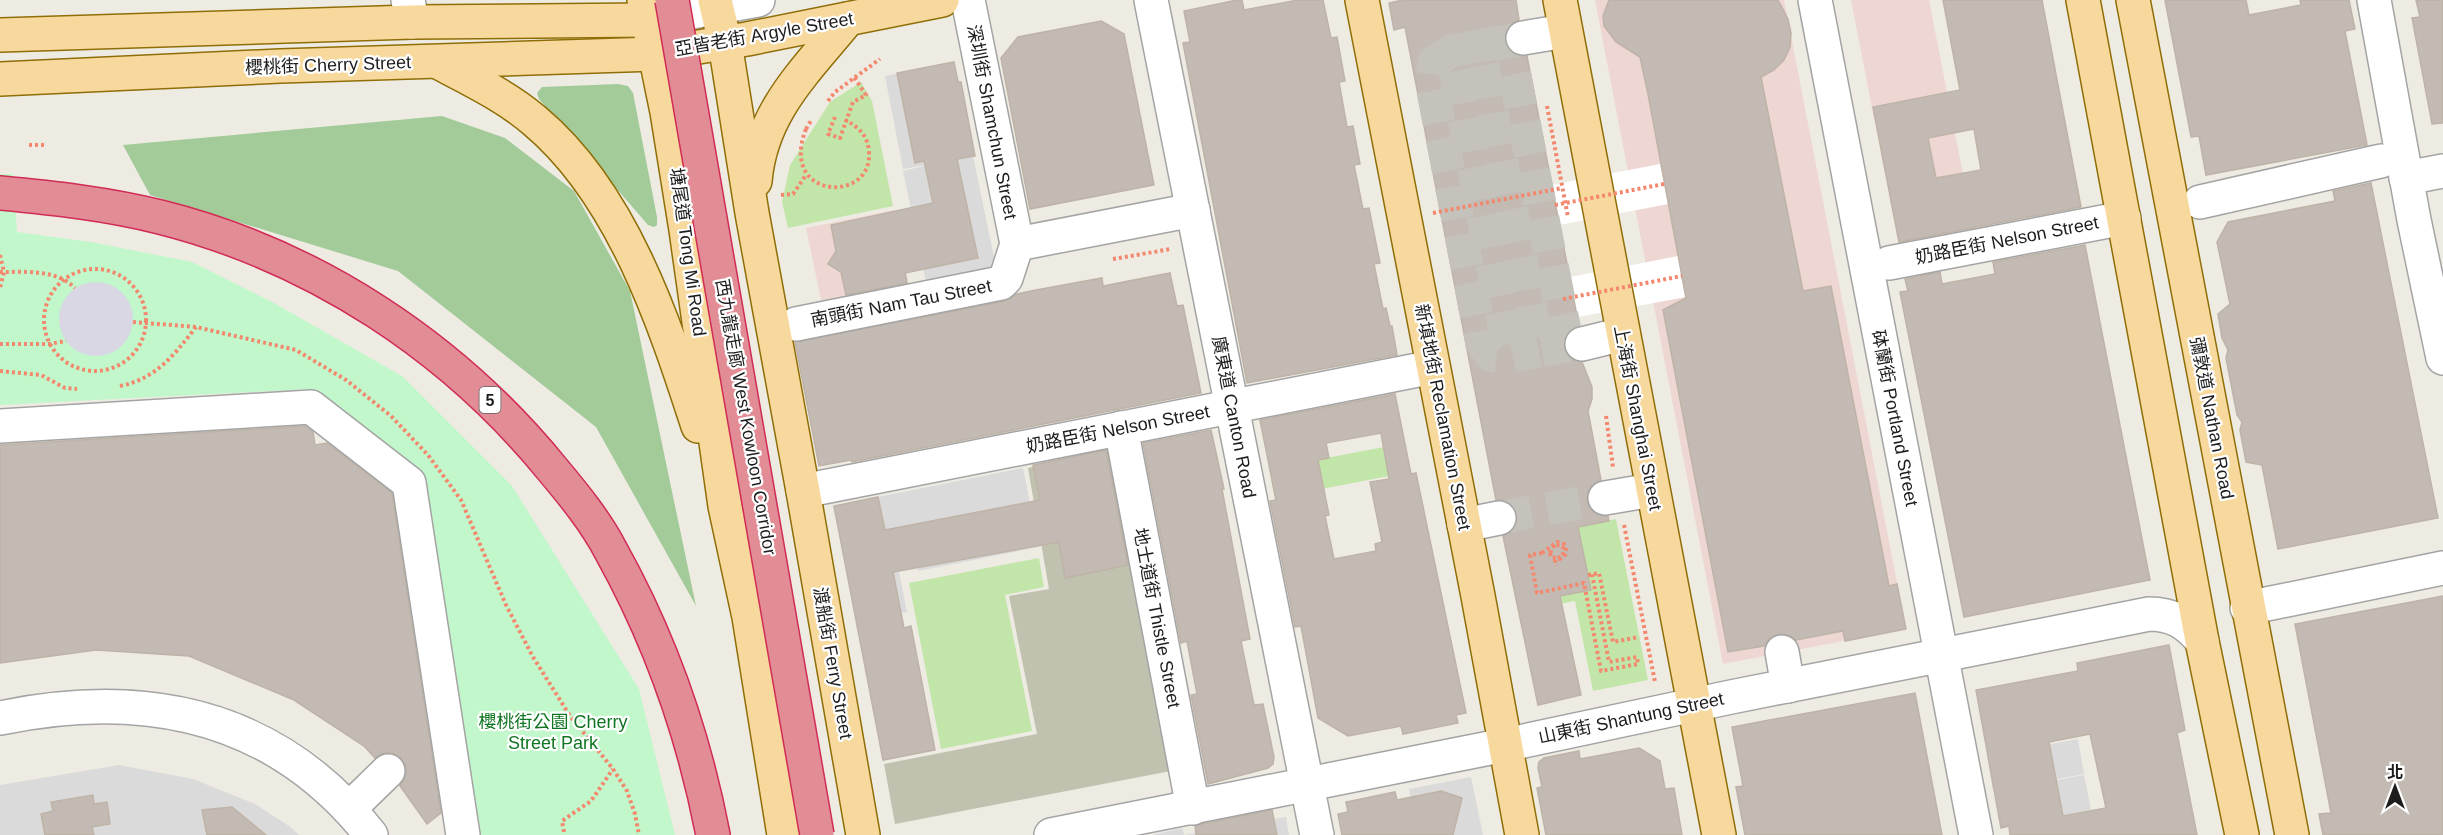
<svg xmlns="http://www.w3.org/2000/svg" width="2443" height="835" font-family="Helvetica,'Noto Sans TC',sans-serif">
	<rect width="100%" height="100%" fill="#eeebe3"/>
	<g fill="#dbdada">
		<polygon points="954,62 968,119 975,156 973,156 996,267 926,282 903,171 932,164 903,169 885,76"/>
		<polygon points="1023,468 1039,547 918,571 914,548 895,552 907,612 857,622 833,506"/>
		<polygon points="2078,739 2084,774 1993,791 1987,756"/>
		<polygon points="119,765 193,779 255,804 289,826 299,835 0,835 0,785"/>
		<polygon points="2084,775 2091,810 2001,828 1994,792"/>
		<polygon points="1471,777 1483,835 1418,835 1409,789"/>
		<polygon points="1271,809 1274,819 1286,817 1289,835 1220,835 1217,820"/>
		<polygon points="1182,828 1184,835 1202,832 1203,835 1152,835"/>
	</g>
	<g fill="#eed6d2">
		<polygon points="1595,0 1784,0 1906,629 1723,664"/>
		<polygon points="1851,0 1929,0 1975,236 1900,251"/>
		<polygon points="894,210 909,286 822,304 806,228"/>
	</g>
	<polygon fill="#c0c2af" points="1114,450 1176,770 895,824 884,764 1037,734 1009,596 1049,589 1028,468"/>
	<g fill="#c2e6aa">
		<polygon points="861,82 872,101 893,206 788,228 782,202 790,165 830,102"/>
		<polygon points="1405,443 1410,472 1275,498 1269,469"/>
		<polygon points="1616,519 1648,680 1593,691 1575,601 1518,612 1504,541"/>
		<polygon points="1039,558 1044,587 1005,595 1032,731 941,749 909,583"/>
	</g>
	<g fill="#a3cb99">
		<polygon points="618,84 628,86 633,93 657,217 657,225 654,227 648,225 539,99 537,93 542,87"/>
		<polygon points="442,116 505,138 574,191 630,291 696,606 596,427 398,271 150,195 123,145"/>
	</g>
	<polygon fill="#c1f7ca" points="0,174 13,174 17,232 91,242 192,262 274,303 402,376 512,486 639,689 675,835 474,835 416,471 311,389 0,405"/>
	<circle fill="#d8d7e3" cx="96" cy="319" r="37"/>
	<g fill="#fff">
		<polygon points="1660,164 1668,204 1559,225 1551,185"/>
		<polygon points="1678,256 1686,297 1567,319 1560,279"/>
	</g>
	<g fill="#c2bab3" stroke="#beb3a6" stroke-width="1.5" fill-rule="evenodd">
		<polygon points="1237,0 1242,0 1244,10 1298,0 1323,0 1331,38 1337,37 1345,81 1339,82 1347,127 1353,126 1360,164 1354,165 1363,209 1369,208 1380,263 1374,264 1383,309 1386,308 1390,326 1392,326 1397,355 1247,383 1183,43 1190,42 1184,11"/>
		<polygon points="1403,0 1516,0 1519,20 1511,24 1506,31 1505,42 1509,50 1516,55 1527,56 1579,326 1569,331 1564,339 1564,348 1569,357 1582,362 1592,387 1592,399 1588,411 1601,480 1593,484 1588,491 1587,502 1591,510 1599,516 1608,516 1609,521 1578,527 1591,590 1560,596 1581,695 1538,705 1503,536 1512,532 1516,525 1517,515 1513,505 1504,500 1496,500 1405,27 1394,30 1389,3"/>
		<polygon points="1609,0 1778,0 1788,19 1791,33 1790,47 1784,60 1774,70 1761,77 1803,291 1831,286 1889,586 1897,584 1906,629 1845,641 1843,631 1796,640 1789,635 1779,634 1770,637 1764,646 1728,652 1663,310 1686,298 1648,94 1640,57 1616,42 1604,26 1603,16"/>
		<path d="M 1943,0 L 2042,0 L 2081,207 L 1899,242 L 1873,107 L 1960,90 ZM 1974,129 L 1981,170 L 1936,178 L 1928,138 Z"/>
		<polygon points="2165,0 2246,0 2249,15 2301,5 2300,0 2349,0 2355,29 2345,31 2367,145 2206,175 2199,136 2191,137"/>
		<polygon points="2416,0 2443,0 2443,123 2432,124 2412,18 2420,17"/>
		<polygon points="1101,21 1124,34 1154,185 1030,209 1001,58 1018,37"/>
		<polygon points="954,62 958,82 961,82 975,156 957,159 978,258 905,273 907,283 846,295 841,272 828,264 836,251 831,225 933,203 924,161 915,163 897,73"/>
		<polygon points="2371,183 2438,518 2278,549 2262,465 2246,462 2240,430 2242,422 2237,415 2226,358 2228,350 2222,338 2218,314 2230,304 2217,242 2228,222 2335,201 2333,191"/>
		<polygon points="2085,245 2150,580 1964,617 1900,292 1908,291 1905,279 1940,272 1942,284 1995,274 1993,262"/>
		<polygon points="1170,273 1177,306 1183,305 1201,393 852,462 851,460 819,466 795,342 1005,301 1017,294 1036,290 1102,278 1103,286"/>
		<path d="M 1395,394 L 1411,474 L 1416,473 L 1466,713 L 1456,715 L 1458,723 L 1403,734 L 1401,726 L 1348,736 L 1318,718 L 1301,626 L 1295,627 L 1270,501 L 1276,500 L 1260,420 ZM 1381,433 L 1389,479 L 1370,482 L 1382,542 L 1375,544 L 1376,551 L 1334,559 L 1325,516 L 1329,515 L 1318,460 L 1329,458 L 1326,443 Z"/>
		<polygon points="305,426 313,432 315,445 327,443 392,493 441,813 427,824 400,786 406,776 406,766 401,758 393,753 384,753 375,758 364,746 294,700 189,656 96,650 0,663 0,445"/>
		<polygon points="1211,430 1224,489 1222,489 1250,639 1241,641 1254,705 1263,704 1274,757 1273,764 1268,768 1208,784 1191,695 1197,694 1187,641 1181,643 1143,443"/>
		<polygon points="1106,450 1128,565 1065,578 1059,542 893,572 904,628 911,626 935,750 883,760 834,506 878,497 885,530 1040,500 1033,465"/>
		<polygon points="2443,596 2443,835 2323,835 2319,814 2331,813 2295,624"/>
		<path d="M 2169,645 L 2185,730 L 2177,733 L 2197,835 L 2010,835 L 2009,826 L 2001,828 L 1976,690 L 2078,671 L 2077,663 ZM 2090,734 L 2106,808 L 2063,816 L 2049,742 Z"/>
		<polygon points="1915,693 1942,835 1745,835 1736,787 1743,786 1732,727"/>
		<polygon points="1639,748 1660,761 1665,789 1674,788 1682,835 1546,835 1537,788 1542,787 1538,768 1539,762 1544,758 1579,751 1580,759"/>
		<polygon points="1441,791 1462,798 1453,835 1342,835 1338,814 1348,812 1346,802 1395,792 1397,800"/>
		<polygon points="93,795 94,804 107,802 110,824 92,827 94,835 45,835 41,814 53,811 51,802"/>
		<polygon points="232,807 266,835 207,835 202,810"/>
		<polygon points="1272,810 1277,835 1196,835 1195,826 1201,824"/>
	</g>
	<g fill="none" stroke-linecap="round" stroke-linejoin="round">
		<g stroke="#c4c2bb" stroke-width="33" stroke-dasharray="33 16" stroke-linecap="butt">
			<polyline points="1523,38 1508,41 1568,346 1582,344"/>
			<polyline points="1508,41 1479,46 1539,351 1568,346"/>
			<polyline points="1479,46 1451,51 1510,357 1539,351"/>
			<polyline points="1451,51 1434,62 1431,81 1482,343 1491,355 1510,357"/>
			<polyline points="1499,518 1605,498"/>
		</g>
		<g stroke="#a4a4a4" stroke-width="36">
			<g id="minor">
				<polyline points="408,0 412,22"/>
				<polyline points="968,0 1017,244"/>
				<polyline points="1151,0 1317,835"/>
				<polyline points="1815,0 1976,835"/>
				<polyline points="2374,0 2414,220 2443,358"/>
				<polyline points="648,20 758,0"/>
				<polyline points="1523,38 1565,31"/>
				<polyline points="2406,178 2443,171"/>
				<polyline points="2200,202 2381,161"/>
				<polyline points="1017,244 1193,210"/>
				<polyline points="1889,263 2124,218"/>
				<polyline points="796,324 1001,283 1006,278 1017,244"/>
				<polyline points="1582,344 1623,334"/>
				<polyline points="0,426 311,407 409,483 463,835"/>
				<polyline points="1121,428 1193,808"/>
				<polyline points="803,491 1433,367"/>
				<polyline points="1605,498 1652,490"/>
				<polyline points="1464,525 1499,518"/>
				<polyline points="2247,608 2443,568"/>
				<polyline points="1782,652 1788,686"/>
				<path d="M 0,718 C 145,688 276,714 371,835"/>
				<polyline points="350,808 388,771"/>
				<path d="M 1051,835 L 1505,745 L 1731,697 L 2149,614 C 2173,614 2187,623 2202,641"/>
			</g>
		</g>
		<g stroke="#8f6e07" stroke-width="36">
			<g id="major">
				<polyline points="644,0 667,112 686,230 725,506 749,617 784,835"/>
				<polyline points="715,0 725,43 752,213 803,491 863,835"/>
				<polyline points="1362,0 1478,596 1522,835"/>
				<polyline points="1560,0 1719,835"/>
				<polyline points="2083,0 2202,641 2242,835"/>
				<polyline points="2133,0 2292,835"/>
				<polyline points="0,35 412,22 648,20"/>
				<path d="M 438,62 C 471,80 506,96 535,121 C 622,194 664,321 698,426"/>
				<polyline points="0,79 280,66 656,54 747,39 942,0"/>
				<path d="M 755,181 C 761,111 806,71 848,19"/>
			</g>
		</g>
		<g stroke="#d02c55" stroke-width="36">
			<path id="highway" d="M 0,193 C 54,198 108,204 160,217 C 315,256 453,347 553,470 C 574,495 596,522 611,551 C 660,639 694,736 713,835"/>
		</g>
		<g stroke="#f3886e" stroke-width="4" stroke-dasharray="3 3" stroke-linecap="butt">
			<polyline points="828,101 835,92 880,59"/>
			<polyline points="1547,106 1568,217"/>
			<polyline points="835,117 828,134 840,138 853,102 866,95 854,77"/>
			<polyline points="806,129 812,119"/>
			<polyline points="29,145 44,145"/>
			<polyline points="781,195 793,194 806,175"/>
			<polyline points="1433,213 1562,188"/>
			<polyline points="0,255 4,272 0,288"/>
			<polyline points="1113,259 1171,249"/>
			<circle cx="95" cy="320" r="51"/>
			<path d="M 0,272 C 25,272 56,269 75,288"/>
			<polyline points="133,322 196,327 296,350 346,380 391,416 428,455 461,500 506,605 533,657 570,716 613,769 627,791 635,814 639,835"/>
			<polyline points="0,344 49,344 66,341"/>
			<polyline points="0,371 41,375 65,388 77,389"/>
			<path d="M 120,386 C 156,379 175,354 196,327"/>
			<polyline points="1606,416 1613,467"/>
			<polyline points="1624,525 1655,682"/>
			<polyline points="1542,553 1530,555 1537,593 1584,583 1601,671 1638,664 1637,657 1609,662 1592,574"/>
			<polyline points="1550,553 1555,544 1563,547 1563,555 1555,560 1556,566"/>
			<polyline points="1588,575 1599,573 1613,642 1639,637"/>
			<polyline points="564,832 562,821 591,801 613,769"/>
		</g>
		<use href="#minor" stroke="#fff" stroke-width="33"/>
		<use href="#major" stroke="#f7d99e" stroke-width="33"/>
		<use href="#highway" stroke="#e28d96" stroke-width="33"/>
		<g stroke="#d02c55" stroke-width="36" stroke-linecap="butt">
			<polyline id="highway-bridge" points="672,0 817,835"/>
		</g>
		<g stroke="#f3886e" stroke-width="4" stroke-dasharray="3 3" stroke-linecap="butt">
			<path d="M 806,129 C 778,200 873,204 869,152 C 868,136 859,127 845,120"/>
			<polyline points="1555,205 1664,184"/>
			<polyline points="1563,299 1682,276"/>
			<polyline points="1542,553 1557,542 1564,544 1566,550 1565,555 1560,559 1551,557 1550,553"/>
		</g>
		<use href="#highway-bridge" stroke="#e28d96" stroke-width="33"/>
	</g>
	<g text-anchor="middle" stroke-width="4.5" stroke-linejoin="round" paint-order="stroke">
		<rect fill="#fff" stroke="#616161" stroke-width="1.5" x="479.5" y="387" width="21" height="26" rx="4.5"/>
		<g font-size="16" font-weight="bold" fill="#1d1d1d">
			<text x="490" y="406">5</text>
		</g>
		<g font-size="18" fill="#1d1d1d" stroke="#fff">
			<text transform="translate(764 34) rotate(-10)" y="6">亞皆老街 Argyle Street</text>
			<text transform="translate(328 65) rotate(-2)" y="6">櫻桃街 Cherry Street</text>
			<text transform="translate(992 122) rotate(79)" y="6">深圳街 Shamchun Street</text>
			<text transform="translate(2007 240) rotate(-11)" y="6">奶路臣街 Nelson Street</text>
			<text transform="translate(688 252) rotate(82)" y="6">塘尾道 Tong Mi Road</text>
			<text transform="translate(901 303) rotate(-11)" y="6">南頭街 Nam Tau Street</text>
			<text transform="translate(746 417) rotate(80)" y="6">西九龍走廊 West Kowloon Corridor</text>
			<text transform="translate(1234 417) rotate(79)" y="6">廣東道 Canton Road</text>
			<text transform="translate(1443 417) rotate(79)" y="6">新填地街 Reclamation Street</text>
			<text transform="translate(1638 418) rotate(79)" y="6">上海街 Shanghai Street</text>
			<text transform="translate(1895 418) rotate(79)" y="6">砵蘭街 Portland Street</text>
			<text transform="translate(2212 418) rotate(79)" y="6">彌敦道 Nathan Road</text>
			<text transform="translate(1118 429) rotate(-11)" y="6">奶路臣街 Nelson Street</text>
			<text transform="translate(1157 618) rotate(79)" y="6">地士道街 Thistle Street</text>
			<text transform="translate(833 663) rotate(80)" y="6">渡船街 Ferry Street</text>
			<text transform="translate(1631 718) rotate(-12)" y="6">山東街 Shantung Street</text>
		</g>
		<g font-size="18" fill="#107522" stroke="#fff">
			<text x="553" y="728">櫻桃街公園 Cherry<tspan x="553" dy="21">Street Park</tspan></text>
		</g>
	</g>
	<g transform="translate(2395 787)" stroke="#ffffff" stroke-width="4.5" paint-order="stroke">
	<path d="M0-4.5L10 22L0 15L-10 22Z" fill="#1d1d1d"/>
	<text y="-9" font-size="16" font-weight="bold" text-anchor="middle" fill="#1d1d1d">北</text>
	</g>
</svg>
